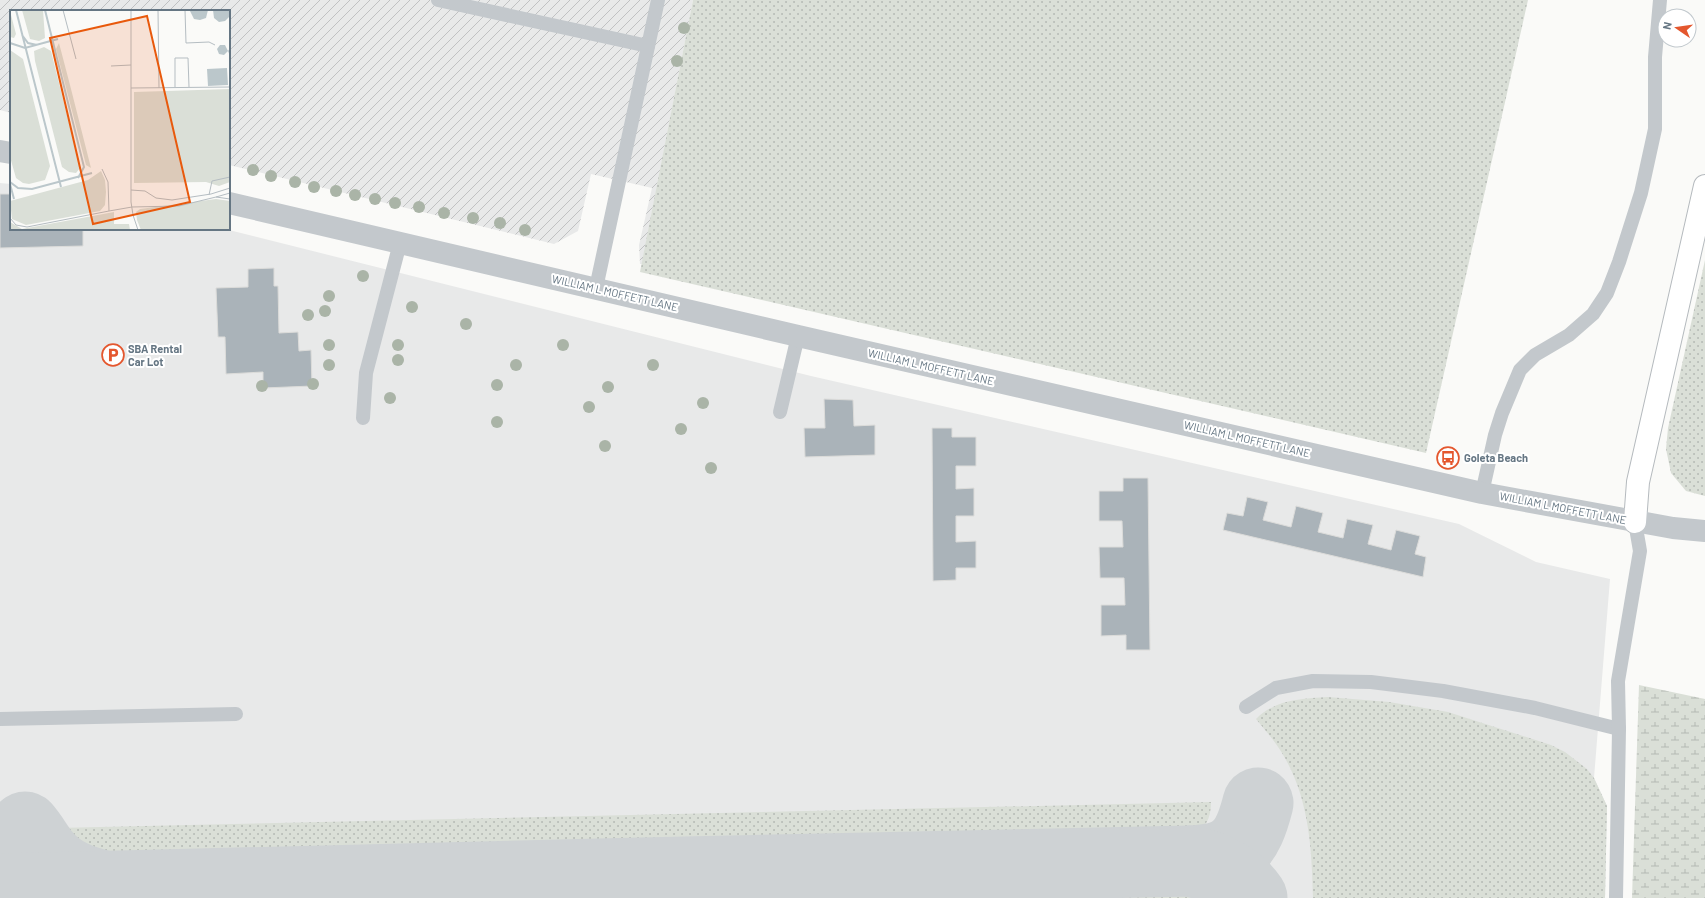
<svg xmlns="http://www.w3.org/2000/svg" width="1705" height="898" font-family="Barlow,sans-serif">
	<defs>
		<pattern id="industrial-furrows" width="10" height="10" patternUnits="userSpaceOnUse"><rect width="10" height="10" fill="#e8e9e9"/><path d="M-1 1l2-2M0 10L10 0M9 11l2-2" fill="none" stroke="#c0c1c2"/></pattern>
		<pattern id="grass-dots" width="8" height="8" patternUnits="userSpaceOnUse"><rect width="8" height="8" fill="#dadfd7"/><path d="M2 2h.1M6 6h.1" fill="none" stroke="#b4b9b4" stroke-width="1.8" stroke-linecap="round"/></pattern>
		<pattern id="wetland-marsh" width="20" height="14" patternUnits="userSpaceOnUse"><rect width="20" height="14" fill="#dadfd7"/><path d="M1 5h8M5 5V1M11 12h8M15 12V8" fill="none" stroke="#b4b9b4"/></pattern>
	</defs>
	<rect width="100%" height="100%" fill="#fafaf8"/>
	<polygon fill="#e8e9e9" points="0,183 11,184 11,229 225,229 811,376 1459,524 1536,562 1610,579 1594,778 1607,806 1605,898 0,898"/>
	<polygon fill="url(#industrial-furrows)" points="0,0 693,0 642,264 640,264 639,245 652,188 591,174 578,231 554,244 229,165 229,11 11,11 11,113 0,110"/>
	<g fill="url(#grass-dots)">
		<polygon points="693,0 1528,0 1426,453 640,272"/>
		<polygon points="1705,260 1705,496 1686,491 1671,473 1666,449 1668,428"/>
		<path d="M 1328,697 L 1389,702 L 1448,712 L 1551,745 L 1565,752 L 1587,769 L 1594,778 L 1607,806 L 1605,898 L 1313,898 C 1312,848 1309,797 1282,753 C 1275,741 1265,730 1256,719 C 1276,699 1301,699 1328,697 Z"/>
		<path d="M 1211,802 C 1211,838 1184,838 1155,838 C 1141,839 1126,839 1112,839 L 89,863 C 67,858 62,848 56,828 Z"/>
		<polygon points="1173,887 1192,892 1201,898 704,898"/>
	</g>
	<polygon fill="url(#wetland-marsh)" points="1639,685 1705,699 1705,898 1632,898"/>
	<g fill="none" stroke-linecap="round" stroke-linejoin="round">
		<g stroke="#ced2d4" stroke-width="71">
			<path d="M 1190,861 C 1235,859 1247,846 1258,803"/>
			<path d="M 0,863 L 25,827 C 32,835 37,844 43,852 C 60,874 82,881 108,887"/>
			<path d="M 0,889 L 640,873 L 1190,861 C 1215,867 1237,876 1252,898"/>
		</g>
	</g>
	<g fill="#aab3b9" stroke="#dcdcda">
		<polygon points="0,194 11,194 11,229 83,229 83,246 0,248"/>
		<polygon points="274,268 274,286 278,286 279,333 298,332 299,351 311,350 312,386 263,388 263,372 226,374 225,337 218,337 216,288 248,287 248,269"/>
		<polygon points="824,399 853,400 854,426 875,425 875,455 805,457 804,428 825,428"/>
		<polygon points="932,428 952,428 952,437 976,437 976,466 956,466 956,489 974,488 974,516 956,516 956,542 976,541 976,568 956,568 956,580 933,581"/>
		<polygon points="1123,478 1148,478 1150,650 1126,650 1126,635 1101,636 1101,605 1125,605 1124,578 1100,578 1099,547 1123,547 1122,521 1099,521 1099,491 1123,491"/>
		<polygon points="1247,497 1268,502 1263,520 1291,527 1296,506 1323,513 1318,532 1343,538 1347,519 1373,525 1368,544 1391,550 1396,530 1420,536 1415,554 1426,557 1423,577 1223,530 1227,513 1243,516"/>
	</g>
	<g fill="none" stroke-linecap="round" stroke-linejoin="round">
		<g stroke="#b5babe" stroke-width="24">
			<polyline id="primary" points="1635,522 1638,482 1705,186"/>
		</g>
		<g stroke="#c3c8cc" stroke-width="14">
			<polyline points="438,0 648,46"/>
			<polyline points="596,288 658,0"/>
			<polyline points="780,412 798,336"/>
			<polyline points="363,418 366,373 400,243"/>
			<polyline points="1482,493 1495,435 1502,413 1520,370 1535,355 1569,335 1593,314 1607,293 1619,262 1641,193 1655,129 1655,57 1660,0"/>
			<polyline points="1246,707 1276,688 1313,681 1371,682 1443,691 1535,708 1619,729 1616,898"/>
			<polyline points="0,719 236,714"/>
			<polyline points="1619,729 1618,681 1640,551 1635,522"/>
		</g>
		<g stroke="#c3c8cc" stroke-width="22">
			<polyline points="0,151 11,153"/>
			<polyline points="229,203 798,336 1482,493 1673,528 1705,531"/>
		</g>
		<use href="#primary" stroke="#fff" stroke-width="22"/>
	</g>
	<g fill="#aab4a7">
		<circle cx="684" cy="28" r="6"/>
		<circle cx="677" cy="61" r="6"/>
		<circle cx="253" cy="170" r="6"/>
		<circle cx="271" cy="176" r="6"/>
		<circle cx="295" cy="182" r="6"/>
		<circle cx="314" cy="187" r="6"/>
		<circle cx="336" cy="191" r="6"/>
		<circle cx="355" cy="195" r="6"/>
		<circle cx="375" cy="199" r="6"/>
		<circle cx="395" cy="203" r="6"/>
		<circle cx="419" cy="207" r="6"/>
		<circle cx="444" cy="213" r="6"/>
		<circle cx="473" cy="218" r="6"/>
		<circle cx="500" cy="223" r="6"/>
		<circle cx="525" cy="230" r="6"/>
		<circle cx="363" cy="276" r="6"/>
		<circle cx="329" cy="296" r="6"/>
		<circle cx="412" cy="307" r="6"/>
		<circle cx="325" cy="311" r="6"/>
		<circle cx="308" cy="315" r="6"/>
		<circle cx="466" cy="324" r="6"/>
		<circle cx="329" cy="345" r="6"/>
		<circle cx="398" cy="345" r="6"/>
		<circle cx="563" cy="345" r="6"/>
		<circle cx="398" cy="360" r="6"/>
		<circle cx="329" cy="365" r="6"/>
		<circle cx="516" cy="365" r="6"/>
		<circle cx="653" cy="365" r="6"/>
		<circle cx="313" cy="384" r="6"/>
		<circle cx="497" cy="385" r="6"/>
		<circle cx="262" cy="386" r="6"/>
		<circle cx="608" cy="387" r="6"/>
		<circle cx="390" cy="398" r="6"/>
		<circle cx="703" cy="403" r="6"/>
		<circle cx="589" cy="407" r="6"/>
		<circle cx="497" cy="422" r="6"/>
		<circle cx="681" cy="429" r="6"/>
		<circle cx="605" cy="446" r="6"/>
		<circle cx="711" cy="468" r="6"/>
	</g>
	<defs>
		<g id="parking-ring" transform="scale(1.15)"><circle r="9.5" fill="#fff" stroke="#e4572e" stroke-width="1.5"/><path d="M-3.5-5.5H1a3.5 3.5 0 0 1 0 7H-1V5.5H-3.5ZM-1-3.4V-.6H.8a1.4 1.4 0 0 0 0-2.8Z" fill="#e4572e"/></g>
		<g id="bus-ring" transform="scale(1.15)"><circle r="9.5" fill="#fff" stroke="#e4572e" stroke-width="1.5"/><path d="M-5-6H5V4H4V6H2V4H-2V6H-4V4H-5ZM-3.5-4V0h7V-4ZM-3.5 1.2v1.5H-2V1.2ZM2 1.2v1.5H3.5V1.2Z" fill="#e4572e"/></g>
	</defs>
	<g fill-rule="evenodd">
		<use href="#parking-ring" x="113" y="355"/>
		<use href="#bus-ring" x="1448" y="458"/>
	</g>
	<g text-anchor="middle" stroke-width="4" stroke-linejoin="round" paint-order="stroke">
		<g font-size="11" fill="#657683" stroke="#fff">
			<text transform="translate(615 293) rotate(13)" y="4">WILLIAM L MOFFETT LANE</text>
			<text transform="translate(931 367) rotate(13)" y="4">WILLIAM L MOFFETT LANE</text>
			<text transform="translate(1247 439) rotate(13)" y="4">WILLIAM L MOFFETT LANE</text>
			<text transform="translate(1563 508) rotate(11)" y="4">WILLIAM L MOFFETT LANE</text>
		</g>
		<g font-size="11" font-weight="bold" fill="#657683" stroke="#fff" text-anchor="start">
			<text x="128" y="353">SBA Rental<tspan x="128" dy="13">Car Lot</tspan></text>
			<text x="1464" y="462">Goleta Beach</text>
		</g>
	</g>
	<g transform="translate(10 10)">
		<rect width="220" height="220" fill="#fafaf8"/>
		<path d="M 12,0 L 33,0 L 35,28 L 29,31 L 20,29 ZM 0,1 L 6,24 L 4,28 L 0,27 ZM 49,33 L 60,75 L 81,158 L 76,155 L 46,39 ZM 34,37 L 41,41 L 69,153 L 70,158 L 66,163 L 59,162 L 52,157 L 25,51 L 24,41 ZM 0,40 L 13,49 L 40,156 L 35,170 L 19,174 L 13,173 L 6,168 L 0,147 ZM 220,79 L 220,172 L 209,176 L 196,172 L 124,173 L 124,82 ZM 91,161 L 95,170 L 96,182 L 95,195 L 90,201 L 16,215 L 2,209 L 0,191 L 78,170 ZM 206,189 L 220,191 L 220,220 L 131,220 L 127,210 L 126,202 L 130,199 Z" fill="#dadfd7"/>
		<path d="M 104,202 L 104,214 L 119,214 L 120,220 L 0,220 L 0,212 L 12,219 Z" fill="#dadfd7"/>
		<path d="M 198,0 L 196,8 L 190,10 L 184,9 L 180,1 ZM 203,0 L 220,0 L 220,6 L 215,11 L 209,12 L 204,8 ZM 210,35 L 215,35 L 218,41 L 220,38 L 220,46 L 218,41 L 214,45 L 209,44 L 207,39 ZM 217,58 L 218,75 L 198,76 L 197,59 Z" fill="#bbc7cb"/>
		<path fill="none" stroke="#bbc7cb" stroke-width="2" d="M 6,0 L 51,177M 35,0 L 74,157 L 68,168M 12,25 L 18,33 L 27,35M 0,33 L 15,38 L 48,29M 0,172 L 8,178 L 22,179 L 82,163M 0,174 L 4,189"/>
		<path fill="none" stroke="#b5bdc2" stroke-width="1" d="M 53,0 L 66,49M 121,0 L 121,192 L 123,205 L 128,220M 148,0 L 149,78M 175,0 L 176,33 L 199,32 L 205,35M 101,56 L 121,55M 165,77 L 165,48 L 178,48 L 179,77M 121,78 L 220,77M 121,180 L 135,181 L 146,188 L 162,190 L 201,184 L 220,178M 199,185 L 202,171 L 220,167M 206,187 L 220,183M 122,197 L 169,196 L 206,187 L 220,189M 99,201 L 122,197M 0,208 L 6,215 L 17,217 L 99,201 L 98,172 L 92,159"/>
		<path fill="#e8590c" fill-opacity="0.15" stroke="#e8590c" stroke-width="2" d="M 137,6 L 180,192 L 83,214 L 40,28 Z"/>
		<rect width="220" height="220" fill="none" stroke="#657683" stroke-width="2"/>
	</g>
	<g transform="translate(1677 28) rotate(283)"><circle r="19" fill="#ffffff" stroke="#c1c8cd"/>
	<path d="M0-3L7 15L0 10L-7 15Z" fill="#e4572e"/>
	<text y="-6" font-size="11" font-weight="bold" text-anchor="middle" fill="#657683">N</text>
	</g>
</svg>
